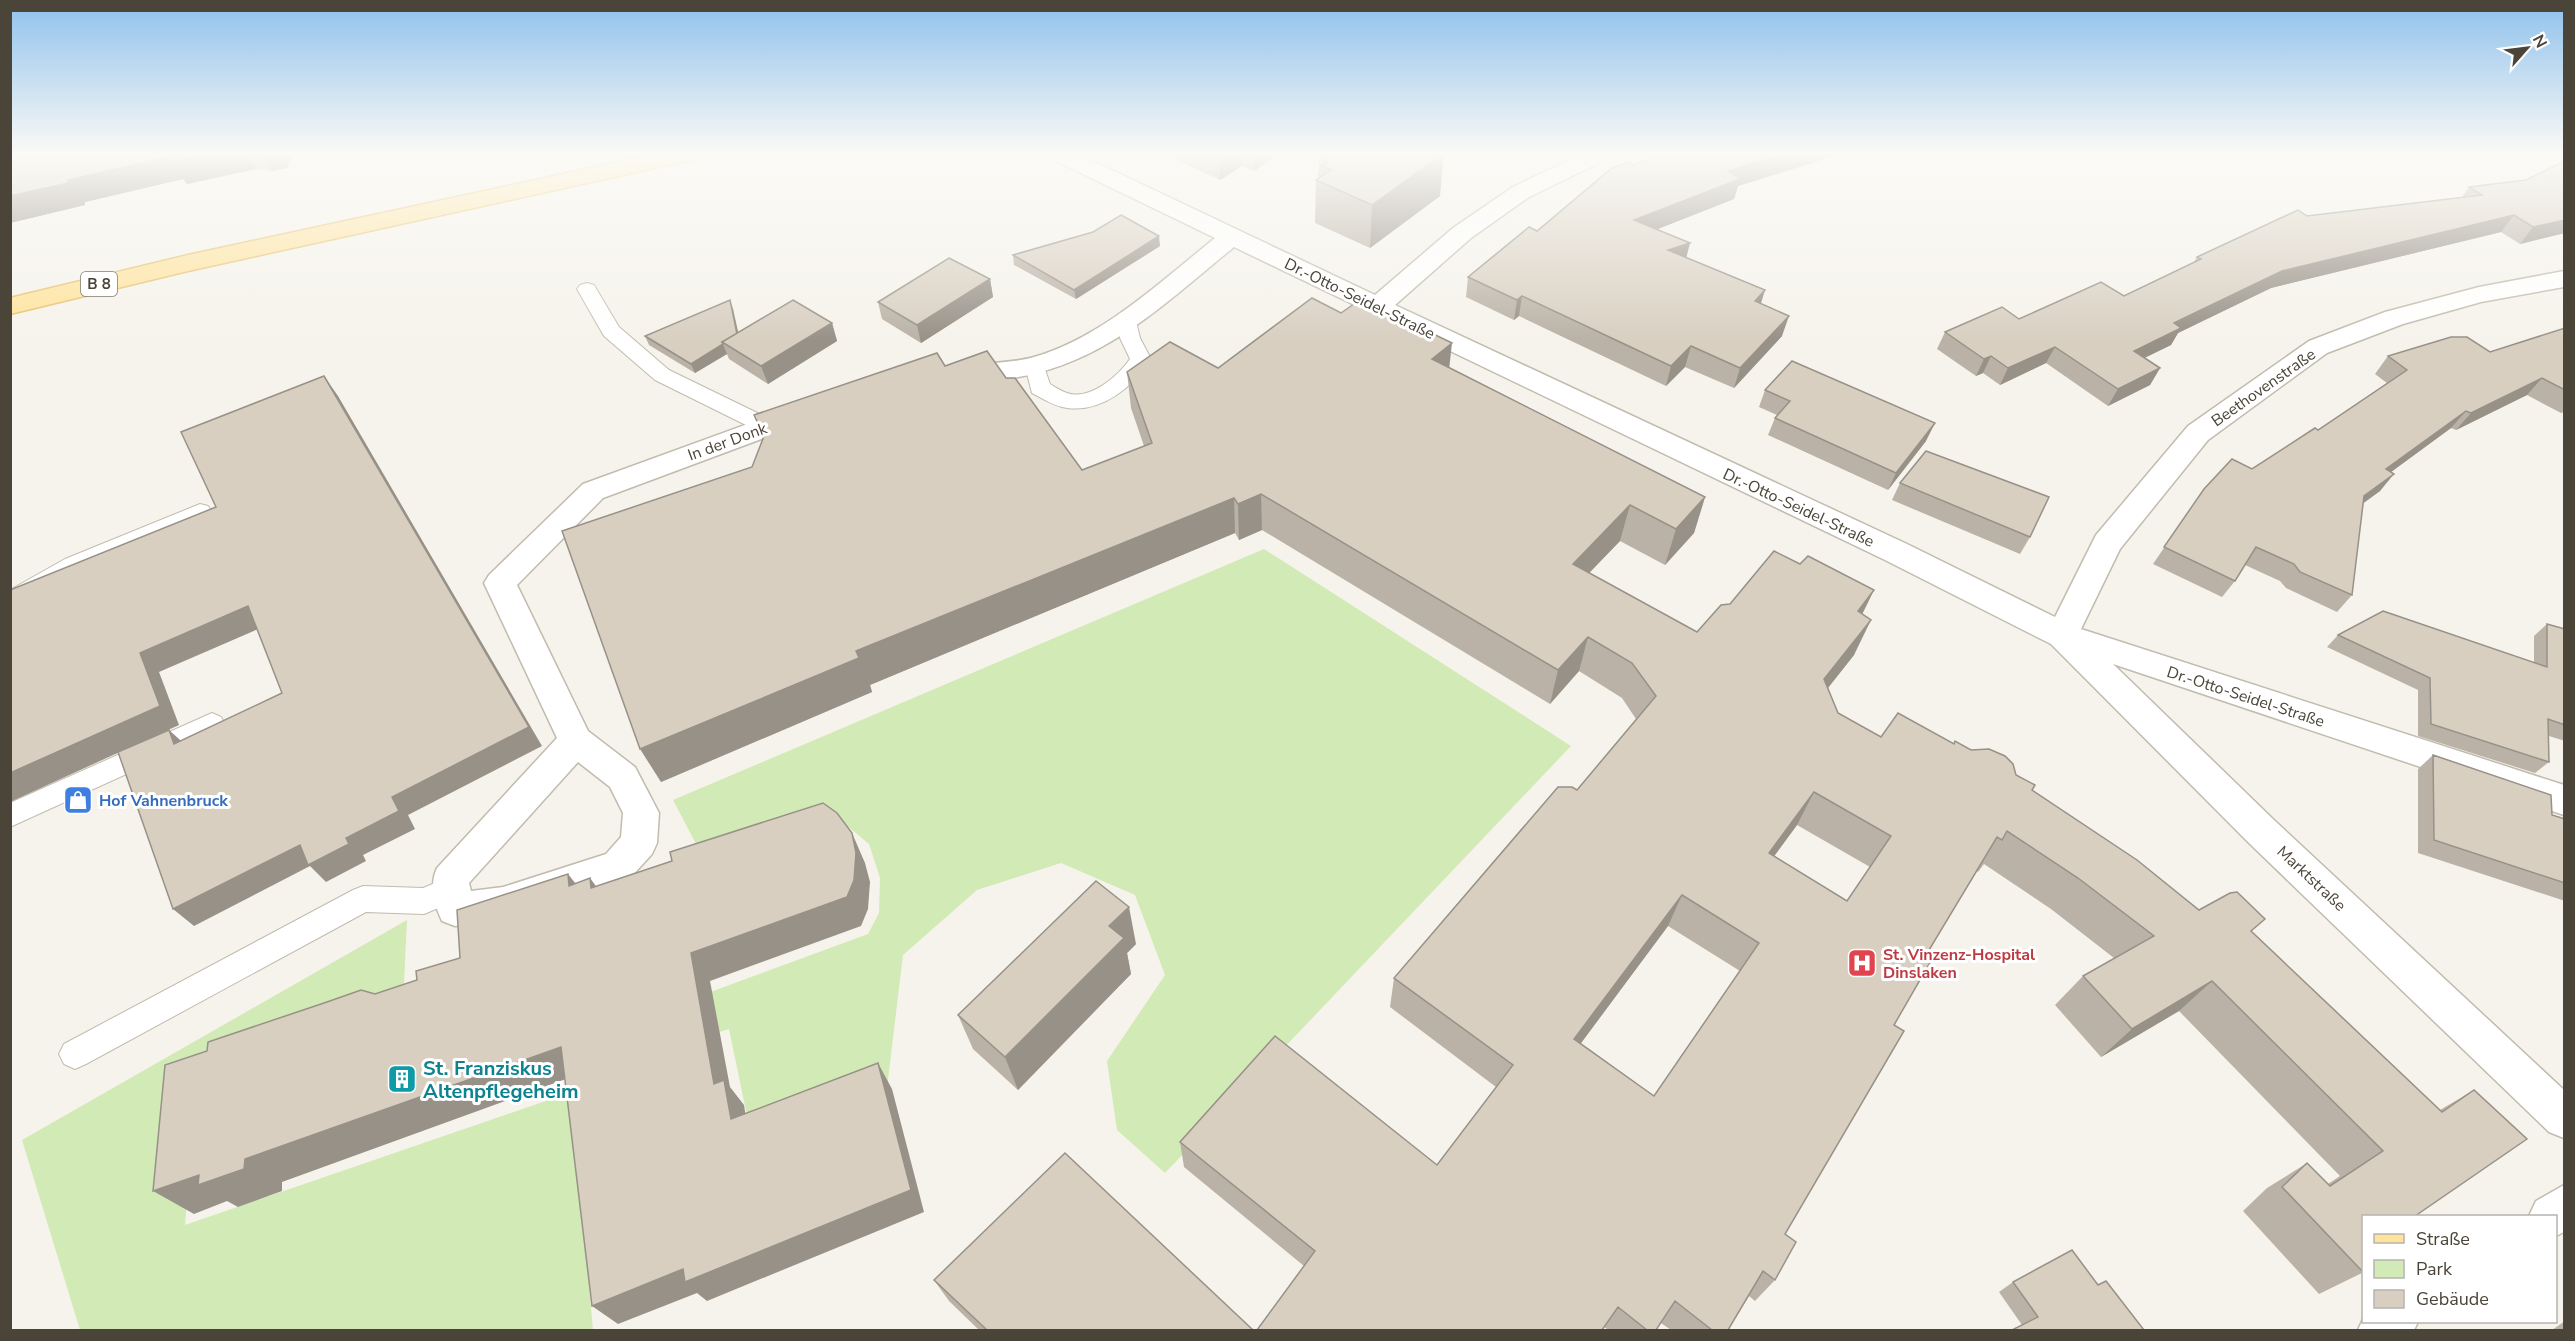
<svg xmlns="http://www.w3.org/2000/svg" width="2575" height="1341" font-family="'Nunito Sans',sans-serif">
	<rect width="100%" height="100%" fill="#f6f3ec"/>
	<g fill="#d2eab5">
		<polygon points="1264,549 1571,746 1165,1173 1117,1130 1107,1061 1165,975 1135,895 1061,863 977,890 903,955 887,1088 752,1140 729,1029 704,1037 697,997 868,934 879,913 880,878 869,844 839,819 706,863 673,800"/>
		<polygon points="407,920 403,1004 196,1085 185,1225 572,1092 593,1330 80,1330 22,1140"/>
	</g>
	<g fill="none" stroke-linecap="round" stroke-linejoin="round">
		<g stroke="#c2bbae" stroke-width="2">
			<g id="service">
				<polygon points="587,283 594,285 619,327 669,370 774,421 777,426 774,431 766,433 758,431 655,380 604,336 577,289 580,285"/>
				<path d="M 1127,311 L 1134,313 L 1140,338 L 1151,359 C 1134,386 1102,413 1067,408 C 1054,406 1043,399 1032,393 L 1025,366 L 1028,361 L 1042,361 L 1050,384 C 1055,387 1061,391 1067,393 C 1090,401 1118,376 1130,359 L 1120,338 L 1117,317 L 1120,313 Z"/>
				<polygon points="200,504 208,506 212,512 208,518 81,571 10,611 10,590 65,559"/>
				<polygon points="212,713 221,717 225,724 221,731 10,827 10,803"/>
				<polygon points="452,876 462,880 466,889 462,898 424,914 366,912 86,1064 75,1069 64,1064 59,1054 64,1044 353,890 363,886 423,888"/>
			</g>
		</g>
		<g stroke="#c2bbae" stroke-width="3">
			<g id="minor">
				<path d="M 1047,153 L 1076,153 L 1375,295 L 1453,228 L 1513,187 L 1583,153 L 1612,153 L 1609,158 L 1529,197 L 1471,238 L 1395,305 L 1907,544 L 2055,617 L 2096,535 L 2188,426 L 2309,341 L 2385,312 L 2479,287 L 2564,271 L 2564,287 L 2481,302 L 2403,324 L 2327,353 L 2208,440 L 2120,549 L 2081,629 L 2564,785 L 2564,815 L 2113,664 L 2275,821 L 2564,1090 L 2564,1138 L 2549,1132 L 2249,843 L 2051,644 L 1885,560 L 1234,247 C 1159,308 1098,370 998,380 C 981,381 963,385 947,381 L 943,375 L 947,369 C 976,361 1006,365 1034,357 C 1103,337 1160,282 1215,238 L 1050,158 Z"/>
				<path d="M 800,405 L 810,407 L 814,414 L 810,421 L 603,498 L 517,585 L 588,731 L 635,767 L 659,813 L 657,843 L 652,854 L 631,877 L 503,921 L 455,926 L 442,921 C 434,904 429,885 437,868 L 557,738 L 484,583 L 489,575 L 583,484 ZM 578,762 L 610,787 L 623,813 L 621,837 L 606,854 L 503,887 L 471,891 L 469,883 Z"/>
				<polygon points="2564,1185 2564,1232 2556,1236 2556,1216 2529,1216 2536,1201"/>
				<polygon points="2364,1317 2364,1322 2418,1322 2414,1330 2358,1330"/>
			</g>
		</g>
		<g stroke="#e6c16a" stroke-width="3">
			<polygon id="primary" points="660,153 703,153 699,158 691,160 188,271 10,314 10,298 188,255"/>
		</g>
		<use href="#service" fill="#fff" fill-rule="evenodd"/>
		<use href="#minor" fill="#fff" fill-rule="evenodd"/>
		<use href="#primary" fill="#ffe39c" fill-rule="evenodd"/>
	</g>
	<g fill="#bab2a6" fill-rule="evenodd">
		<polygon points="10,153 293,153 287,168 272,171 256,169 187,184 183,179 85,202 85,205 10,223"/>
		<polygon points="1162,153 1281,153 1254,171 1242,166 1220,180"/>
		<polygon points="1665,153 1844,153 1738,186 1734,199 1657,229 1686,257 1761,304 1782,336 1734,388 1685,367 1666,386 1519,316 1514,320 1466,297 1468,277 1633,165"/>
		<polygon points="1319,158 1440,196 1370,248 1315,223 1316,180 1318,178"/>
		<polygon points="2526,180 2565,233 2520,244 2501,232 2271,288 2178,333 2171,345 2144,358 2160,368 2150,385 2108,406 2046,363 2000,385 1983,373 1976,376 1937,349 1945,332 2019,319 2124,296 2194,262 2197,257 2307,216 2462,197 2469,187"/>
		<polygon points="1160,246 1076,299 1014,265 1013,255"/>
		<polygon points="990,279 993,297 921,343 882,319 878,302"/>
		<polygon points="733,309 738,333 832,323 837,341 768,384 729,359 727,354 695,373 649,345 645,336"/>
		<polygon points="2565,328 2565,412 2561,413 2527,395 2456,430 2451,428 2391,472 2380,491 2363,503 2352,595 2337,612 2286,588 2280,581 2245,565 2235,581 2222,597 2153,564 2204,489 2252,469 2318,430 2387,383 2375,374 2388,356 2490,352"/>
		<path d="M 945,366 L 1006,378 L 1082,470 L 1144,446 L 1131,408 L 1127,372 L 1218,368 L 1449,367 L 1705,497 L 1694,533 L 1665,565 L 1620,541 L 1589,573 L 1697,632 L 1863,614 L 1854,655 L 1828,688 L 1838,713 L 1881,737 L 1953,744 L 2016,775 L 2032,790 L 2199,910 L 2251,931 L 2440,1110 L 2474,1090 L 2364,1216 L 2364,1272 L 2319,1294 L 2243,1211 L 2267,1188 L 2307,1163 L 2328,1184 L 2340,1176 L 2179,1011 L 2101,1057 L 2055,1005 L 2083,976 L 2114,958 L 2051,909 L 1984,864 L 1978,872 L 1977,871 L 1929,950 L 1894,1025 L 1785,1234 L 1775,1280 L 1755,1301 L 1749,1296 L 1728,1330 L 1671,1330 L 1661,1323 L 1656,1330 L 1609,1330 L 1604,1327 L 1304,1266 L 1184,1167 L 1180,1142 L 1437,1165 L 1496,1087 L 1390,1007 L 1394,978 L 1577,790 L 1636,719 L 1622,698 L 1579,671 L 1550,704 L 1262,530 L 1239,540 L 1235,533 L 870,685 L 872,692 L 661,782 L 752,467 L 763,439 L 754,415 ZM 1797,825 L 1870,867 L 1847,901 L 1774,856 ZM 1668,926 L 1740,971 L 1654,1096 L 1581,1043 Z"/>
		<polygon points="1765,390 1926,441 1888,490 1768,435 1775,418 1777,415 1759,407"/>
		<polygon points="1900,483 2030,537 2020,554 1892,500"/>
		<polygon points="2547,624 2565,629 2565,741 2549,736 2549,762 2535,773 2418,736 2418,690 2327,647 2338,635 2534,662 2534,636"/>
		<polygon points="2433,755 2552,815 2565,819 2565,901 2418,853 2418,769"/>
		<polygon points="1136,944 1127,953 1131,974 1018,1090 973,1049 958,1015"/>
		<polygon points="934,1280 1253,1330 979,1330 949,1301"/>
		<polygon points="2013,1282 2098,1285 2022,1325 1999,1292"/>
		<polygon points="2565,1321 2565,1330 2552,1330"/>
	</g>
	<g fill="#979187">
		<polygon points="215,153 245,153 256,169 187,184 183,179 85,202 85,205 10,223 10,196 68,180 172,156"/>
		<polygon points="260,153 293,153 287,168 272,171"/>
		<polygon points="1219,153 1242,153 1242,166 1220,180"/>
		<polygon points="1253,153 1281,153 1254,171"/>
		<polygon points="1444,153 1440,196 1370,248 1372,205"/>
		<polygon points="1788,153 1844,153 1738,186 1734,199 1630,240 1634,220 1728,171"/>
		<polygon points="2514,215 2501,232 2271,288 2178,333 2171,345 2124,368 2134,351 2174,323 2282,271"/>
		<polygon points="2565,220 2565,233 2520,244 2533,227"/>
		<polygon points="1159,236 1160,246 1076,299 1074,290"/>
		<polygon points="1690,243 1685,263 1668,250"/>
		<polygon points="990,279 993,297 921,343 917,325"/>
		<polygon points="1765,290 1759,310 1755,301"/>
		<polygon points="1522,296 1519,316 1514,320 1517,300"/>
		<polygon points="730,300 733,309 741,345 734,349"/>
		<polygon points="1789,316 1782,336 1734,388 1740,368"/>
		<polygon points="832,323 837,341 768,384 761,366"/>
		<polygon points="1452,343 1448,379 1432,359"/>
		<polygon points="723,344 727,354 695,373 691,364"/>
		<polygon points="1691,346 1685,367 1666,386 1671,366"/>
		<polygon points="2055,347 2046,363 2000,385 2008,368"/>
		<polygon points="1991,356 1983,373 1976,376 1984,359"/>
		<polygon points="2160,368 2150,385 2108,406 2118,389"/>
		<polygon points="324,376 338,396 542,746 408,815 415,829 363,855 366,861 326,882 310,866 194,926 173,909 300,845 346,838 392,797"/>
		<polygon points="2542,378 2527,395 2456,430 2471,413"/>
		<polygon points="2466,411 2451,428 2372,486 2386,469"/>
		<polygon points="1935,423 1926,441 1888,490 1896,473"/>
		<polygon points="2394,474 2380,491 2350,513 2364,496"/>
		<polygon points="1261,494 1262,530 1239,540 1238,504"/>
		<polygon points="1705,497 1694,533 1665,565 1676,529"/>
		<polygon points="1234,498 1235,533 870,685 872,692 661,782 640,749 856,651"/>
		<polygon points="1630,505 1620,541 1564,599 1573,564"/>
		<polygon points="1874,590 1857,625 1858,611"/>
		<polygon points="248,606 265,626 159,672 179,725 10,802 10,773 140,653"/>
		<polygon points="1871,620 1854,655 1808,713 1824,679"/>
		<polygon points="1588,637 1579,671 1550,704 1558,670"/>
		<polygon points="169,730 189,748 174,744"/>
		<polygon points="1814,792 1797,825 1753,885 1769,853"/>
		<polygon points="852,833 865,863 870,882 868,909 861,926 710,981 730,1087 744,1105 750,1143 731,1119 714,1084 691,953"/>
		<polygon points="568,874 591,903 569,886"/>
		<polygon points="590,878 611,907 591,888"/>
		<polygon points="1682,895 1668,926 1564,1066 1574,1039"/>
		<polygon points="1129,907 1136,944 1127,953 1131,974 1018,1090 1005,1057 1109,926"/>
		<polygon points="2212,981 2179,1011 2101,1057 2132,1029"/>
		<polygon points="561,1047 585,1072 282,1182 282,1191 238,1207 227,1201 194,1214 153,1191"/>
		<polygon points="878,1063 892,1089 924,1212 707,1301 697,1293 618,1324 592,1306"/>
	</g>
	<g fill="#d8cfc1" stroke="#979187" stroke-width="1.5" fill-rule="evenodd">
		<polygon points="10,153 215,153 172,162 172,156 68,180 68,183 10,196"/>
		<polygon points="1330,153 1444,153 1372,205 1316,180 1331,170 1322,166 1328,162 1319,158"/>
		<polygon points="1665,153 1788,153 1728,171 1740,179 1634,220 1690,243 1668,250 1765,290 1755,301 1789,316 1740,368 1691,346 1671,366 1522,296 1517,300 1468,277 1529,227 1537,231 1612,168 1630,162 1633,165"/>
		<polygon points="2565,161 2565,220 2533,227 2514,215 2282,271 2174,323 2181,328 2134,351 2160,368 2118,389 2055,347 2008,368 1991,356 1984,359 1945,332 2002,307 2019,319 2101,282 2124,296 2201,259 2197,257 2298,210 2307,216 2482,195 2469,187 2526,180"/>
		<polygon points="1121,215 1159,236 1074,290 1013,255 1093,232"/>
		<polygon points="949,258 990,279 917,325 878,302"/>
		<path d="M 1312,298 L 1341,313 L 1361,299 L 1452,343 L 1432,359 L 1705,497 L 1676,529 L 1630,505 L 1573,564 L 1697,632 L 1721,605 L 1730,604 L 1774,551 L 1800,564 L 1808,556 L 1874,590 L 1858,611 L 1871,620 L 1824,679 L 1838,713 L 1881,737 L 1898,713 L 1954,744 L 1955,741 L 1971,750 L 1989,749 L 2005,756 L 2013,764 L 2016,775 L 2035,785 L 2032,790 L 2137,860 L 2199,910 L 2230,893 L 2237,892 L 2265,919 L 2251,931 L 2442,1112 L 2474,1090 L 2527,1139 L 2415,1216 L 2364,1216 L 2364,1272 L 2363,1272 L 2282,1187 L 2307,1163 L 2330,1186 L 2383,1151 L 2212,981 L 2132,1029 L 2083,976 L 2154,936 L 2078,878 L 2007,831 L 2002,840 L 1997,837 L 1929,950 L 1935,954 L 1894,1025 L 1904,1031 L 1785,1234 L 1796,1242 L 1775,1280 L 1763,1271 L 1728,1330 L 1712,1330 L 1675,1301 L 1656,1330 L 1647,1330 L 1618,1307 L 1602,1330 L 1257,1330 L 1315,1251 L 1180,1142 L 1275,1036 L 1437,1165 L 1513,1065 L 1394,978 L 1558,787 L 1572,787 L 1577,790 L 1656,696 L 1632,663 L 1588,637 L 1558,670 L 1261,494 L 1238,504 L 1234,498 L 856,651 L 859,658 L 640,749 L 562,531 L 752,467 L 764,436 L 754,415 L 937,353 L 945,366 L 987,351 L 1006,378 L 1015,378 L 1082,470 L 1152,443 L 1127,372 L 1170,342 L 1218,368 ZM 1814,792 L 1891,836 L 1847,901 L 1769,853 ZM 1682,895 L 1759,943 L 1654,1096 L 1574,1039 Z"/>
		<polygon points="730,300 737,334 722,342 723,344 691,364 645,336"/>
		<polygon points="793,300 832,323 761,366 722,342"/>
		<polygon points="2565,328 2565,390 2542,378 2471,413 2466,411 2386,469 2394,474 2364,496 2352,595 2300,572 2294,564 2256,547 2235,581 2164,547 2204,489 2232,459 2252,469 2315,428 2318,430 2407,370 2388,356 2451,337 2467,337 2490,352"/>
		<polygon points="1792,361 1935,423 1896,473 1775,418 1790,401 1765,390"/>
		<polygon points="324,376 529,727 392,797 399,811 346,838 349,844 308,865 300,845 173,909 118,752 169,730 174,744 282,693 248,606 140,653 160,706 10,773 10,590 216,507 181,432"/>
		<polygon points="1926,451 2049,497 2030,537 1900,483"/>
		<polygon points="2383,611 2547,667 2547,624 2565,629 2565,725 2548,719 2549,762 2431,724 2430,678 2338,635"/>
		<polygon points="2433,755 2551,795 2552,815 2565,819 2565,883 2434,840"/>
		<polygon points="823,803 837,813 852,833 856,853 854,880 847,897 691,953 714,1084 724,1080 731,1119 878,1063 911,1190 685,1282 683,1269 592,1306 561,1047 245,1159 244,1169 198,1185 199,1175 153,1191 165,1065 207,1051 208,1042 327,1002 361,990 375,994 417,980 416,971 460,958 457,910 568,874 569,886 590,878 591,888 672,861 670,852"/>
		<polygon points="1096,881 1129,907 1109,926 1124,938 1005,1057 958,1015"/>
		<polygon points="1065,1153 1253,1330 987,1330 934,1280"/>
		<polygon points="2072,1250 2098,1285 2106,1281 2144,1330 2012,1330 2038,1317 2013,1282"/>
	</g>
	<linearGradient id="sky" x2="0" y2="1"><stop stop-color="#8fc1ec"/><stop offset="0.45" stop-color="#fbfaf6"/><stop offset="1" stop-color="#fbfaf6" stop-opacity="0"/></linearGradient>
	<rect width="2575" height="341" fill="url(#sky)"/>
	<defs>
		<g id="shop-square" transform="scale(1.5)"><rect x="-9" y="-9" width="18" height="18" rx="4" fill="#3f7fe0" stroke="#fff"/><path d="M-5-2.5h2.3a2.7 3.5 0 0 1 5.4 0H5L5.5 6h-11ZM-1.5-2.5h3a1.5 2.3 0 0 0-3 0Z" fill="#fff"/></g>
		<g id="hospital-square" transform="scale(1.5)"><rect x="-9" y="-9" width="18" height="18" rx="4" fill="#e0444e" stroke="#fff"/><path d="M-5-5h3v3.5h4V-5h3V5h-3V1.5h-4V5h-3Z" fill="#fff"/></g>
		<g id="building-square" transform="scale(1.5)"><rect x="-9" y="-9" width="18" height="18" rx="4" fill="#0f9aa8" stroke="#fff"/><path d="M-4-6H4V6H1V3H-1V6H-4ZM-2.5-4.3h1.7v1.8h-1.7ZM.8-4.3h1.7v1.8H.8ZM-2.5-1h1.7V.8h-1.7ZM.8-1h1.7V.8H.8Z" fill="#fff"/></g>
	</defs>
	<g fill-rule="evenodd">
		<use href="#shop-square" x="78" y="800"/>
		<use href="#hospital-square" x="1862" y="963"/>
		<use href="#building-square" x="402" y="1079"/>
	</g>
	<g text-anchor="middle" stroke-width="6" stroke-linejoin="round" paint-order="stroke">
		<rect fill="#fff" stroke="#817c74" stroke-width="1.5" x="81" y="272" width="36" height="24" rx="4.5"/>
		<g font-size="15" font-weight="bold" fill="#4b4439">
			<text x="99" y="289">B 8</text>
		</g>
		<g font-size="16" fill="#4b4439" stroke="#fff">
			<text transform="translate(1360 298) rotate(26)" y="6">Dr.-Otto-Seidel-Straße</text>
			<text transform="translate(2263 387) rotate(-35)" y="6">Beethovenstraße</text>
			<text transform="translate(727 441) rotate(-20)" y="6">In der Donk</text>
			<text transform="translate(1799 507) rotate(25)" y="6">Dr.-Otto-Seidel-Straße</text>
			<text transform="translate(2246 696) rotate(18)" y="6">Dr.-Otto-Seidel-Straße</text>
			<text transform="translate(2312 878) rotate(43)" y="6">Marktstraße</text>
		</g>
		<g font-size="16" font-weight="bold" fill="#366cbe" stroke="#fff" text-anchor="start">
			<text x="99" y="806">Hof Vahnenbruck</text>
		</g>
		<g font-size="16" font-weight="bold" fill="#be3a42" stroke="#fff" text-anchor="start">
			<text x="1883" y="960">St. Vinzenz-Hospital<tspan x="1883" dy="18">Dinslaken</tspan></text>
		</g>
		<g font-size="20" font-weight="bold" fill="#0d838f" stroke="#fff" text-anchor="start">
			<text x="423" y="1075">St. Franziskus<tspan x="423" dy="23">Altenpflegeheim</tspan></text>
		</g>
	</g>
	<rect width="2575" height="1341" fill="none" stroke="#4b4439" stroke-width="24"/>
	<rect x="2362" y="1215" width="195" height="108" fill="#ffffff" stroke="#b7b4b0" stroke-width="1.5"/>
	<rect x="2374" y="1234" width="30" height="9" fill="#ffe39c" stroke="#b7b4b0" stroke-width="1.5"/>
	<text x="2416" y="1245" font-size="18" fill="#4b4439">Straße</text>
	<rect x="2374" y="1260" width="30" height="18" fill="#d2eab5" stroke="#b7b4b0" stroke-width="1.5"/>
	<text x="2416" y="1275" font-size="18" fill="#4b4439">Park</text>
	<rect x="2374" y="1290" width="30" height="18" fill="#d8cfc1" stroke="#b7b4b0" stroke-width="1.5"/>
	<text x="2416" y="1305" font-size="18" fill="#4b4439">Gebäude</text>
	<g transform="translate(2527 48) rotate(62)" stroke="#ffffff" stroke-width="4.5" paint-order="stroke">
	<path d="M0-4.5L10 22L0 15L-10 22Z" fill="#4b4439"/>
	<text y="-9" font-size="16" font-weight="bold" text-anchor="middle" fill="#4b4439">N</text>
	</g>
</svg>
